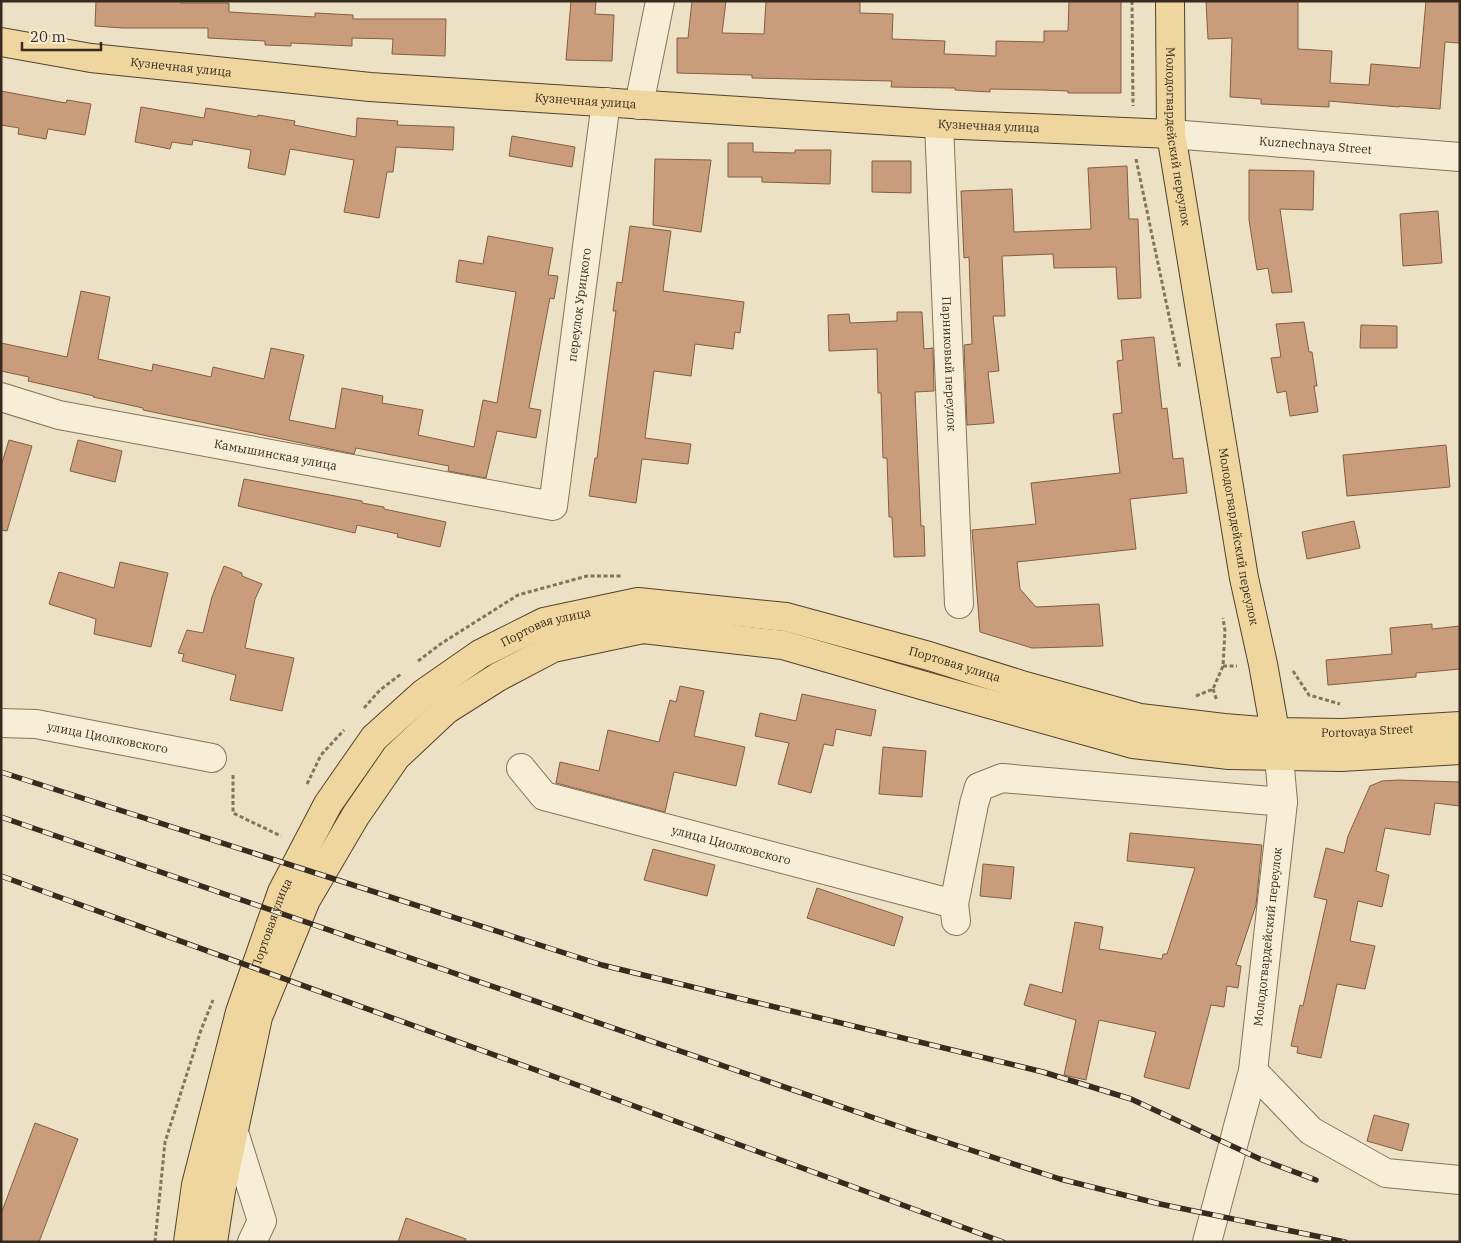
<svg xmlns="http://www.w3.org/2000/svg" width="1461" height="1243" font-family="'IBM Plex Serif',serif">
	<rect width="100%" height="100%" fill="#ece1c4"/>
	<g fill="#c99d7c" stroke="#845d42">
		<polygon points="96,1 181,1 181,3 229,3 229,12 315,17 315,13 353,15 353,19 446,19 445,56 392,54 393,39 352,38 352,46 291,43 291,46 265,45 265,41 208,38 208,28 123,28 95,26"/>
		<polygon points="571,1 596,1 595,14 614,15 612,61 566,60"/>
		<polygon points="692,1 726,1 722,33 764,34 766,1 860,1 860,13 893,14 892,39 945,41 944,54 996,56 996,41 1044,42 1044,31 1068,31 1069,1 1121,1 1121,93 1068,93 1068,91 1042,90 990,89 990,92 955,90 955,88 891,87 892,81 752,78 752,75 677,73 677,38 688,38"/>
		<polygon points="1206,1 1298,1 1298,49 1332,51 1330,83 1369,85 1371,64 1420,68 1426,1 1460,1 1460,43 1445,42 1440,109 1399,106 1399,107 1329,101 1329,107 1261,104 1261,99 1230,97 1232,38 1208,39"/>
		<polygon points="1,91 66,103 67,100 91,104 85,135 48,129 46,139 18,134 19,128 1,125"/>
		<polygon points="141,107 204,118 206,108 257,117 258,115 295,121 294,125 356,137 357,118 398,121 397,125 454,127 453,150 396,147 393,172 387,172 379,218 344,212 354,160 290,149 285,175 248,168 251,150 193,140 192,145 172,142 170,149 135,142"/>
		<polygon points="512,136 575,147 572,167 509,156"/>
		<polygon points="728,143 753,143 753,152 795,153 795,150 831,150 830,184 762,182 762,177 728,177"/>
		<polygon points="655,159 711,160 701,232 653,225"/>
		<polygon points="872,161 911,161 911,193 872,192"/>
		<polygon points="1127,166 1129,219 1138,219 1141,298 1118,299 1116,267 1054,268 1053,254 1002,256 1005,316 993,316 999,371 988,372 994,423 967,425 964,345 972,344 969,257 964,258 961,191 1012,189 1014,232 1091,229 1088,168"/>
		<polygon points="1249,170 1314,171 1313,210 1280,209 1292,292 1272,293 1268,268 1257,270 1249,220"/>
		<polygon points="1438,211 1442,263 1403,266 1400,214"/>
		<polygon points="630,226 671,231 663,291 744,302 740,333 735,332 733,349 695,344 691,376 654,371 645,438 691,444 688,464 642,459 636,503 589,496 595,458 597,458 608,372 616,311 613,311 617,282 622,283"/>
		<polygon points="488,236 553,248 548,275 558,276 554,299 550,298 529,408 541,410 536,438 497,431 486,478 448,471 449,466 356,448 354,454 143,410 143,408 93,397 94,396 28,381 29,377 1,371 1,343 67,357 81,291 110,297 98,359 152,371 153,364 211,377 213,367 264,379 271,348 304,355 289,420 335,429 342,388 383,396 382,403 423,410 418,435 474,447 483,400 497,403 516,292 456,282 459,260 483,264"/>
		<polygon points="897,312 922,312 924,349 933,348 934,391 915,392 921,526 924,526 925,556 894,557 892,517 889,517 887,458 883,458 881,393 878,393 877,349 829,351 828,315 849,314 850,323 897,321"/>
		<polygon points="1304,322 1309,352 1312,352 1317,386 1314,386 1318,412 1290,416 1286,391 1277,393 1271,358 1281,357 1276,324"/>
		<polygon points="1361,325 1397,326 1397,348 1360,348"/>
		<polygon points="1154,337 1162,409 1167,408 1173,459 1183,458 1187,493 1130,499 1136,549 1017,562 1020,589 1036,607 1099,604 1103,646 1032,648 980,632 972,530 1036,524 1031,483 1120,473 1113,414 1122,413 1117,361 1123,360 1121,340"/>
		<polygon points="9,440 32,446 7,531 1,530 1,466"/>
		<polygon points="78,440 122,451 115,482 70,471"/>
		<polygon points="1446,445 1450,487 1347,496 1343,455"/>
		<polygon points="244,479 362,501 362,503 384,507 384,509 446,522 440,547 397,537 398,534 357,525 355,533 238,506"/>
		<polygon points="1354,521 1360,548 1307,559 1302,532"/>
		<polygon points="120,562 168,573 151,647 94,634 96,619 49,604 59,572 114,588"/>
		<polygon points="224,566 242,573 242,576 262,584 255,599 245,648 294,658 282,711 230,700 236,675 182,661 184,654 178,653 187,630 203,633 212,597"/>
		<polygon points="1432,624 1432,629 1460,626 1460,669 1416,673 1416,677 1328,685 1326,660 1392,654 1390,628"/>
		<polygon points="680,686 704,691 694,736 745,747 736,786 674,772 665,812 556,783 560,762 599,771 608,730 659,742 670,700 676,702"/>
		<polygon points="802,694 876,710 871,736 836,729 833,746 824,744 811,793 778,784 789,743 755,736 760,713 796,721"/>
		<polygon points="883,747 926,751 922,797 879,794"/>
		<polygon points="1398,780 1460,782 1460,806 1435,803 1430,835 1385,828 1376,871 1389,875 1382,907 1358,901 1350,941 1375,946 1365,989 1337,984 1321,1058 1297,1053 1298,1047 1291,1046 1300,1005 1303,1006 1327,900 1314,897 1326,848 1344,853 1348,836 1370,786 1382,781"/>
		<polygon points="1130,833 1262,845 1256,905 1236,965 1241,966 1238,988 1227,986 1224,1007 1211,1005 1189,1089 1144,1077 1156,1032 1099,1020 1086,1080 1064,1075 1076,1020 1024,1005 1030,984 1062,993 1075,922 1103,927 1099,949 1162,959 1163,954 1167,954 1195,868 1127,861"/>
		<polygon points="653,849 715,865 707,896 644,880"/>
		<polygon points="983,864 1014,867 1011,899 980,896"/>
		<polygon points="817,888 903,917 894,946 807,918"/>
		<polygon points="1374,1115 1409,1124 1402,1151 1367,1141"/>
		<polygon points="35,1123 78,1139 39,1242 1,1242 1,1214"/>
		<polygon points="406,1218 466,1239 465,1242 398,1242"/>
	</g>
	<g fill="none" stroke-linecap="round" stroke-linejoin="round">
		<g stroke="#86735b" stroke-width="30">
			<g id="minor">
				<polyline points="639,105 660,1"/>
				<path id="s1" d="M 939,124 L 959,604"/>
				<path id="s2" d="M 1171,134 L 1460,157"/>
				<path id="s3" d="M 1,397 L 59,415 L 553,506 L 606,102"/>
				<path id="s4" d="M 1,723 L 36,724 L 212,758"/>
				<path id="s5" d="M 521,768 L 544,796 L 954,904"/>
				<polyline points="956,921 954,904 974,804 979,787 1002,778 1283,802"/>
				<polyline points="1253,1071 1311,1131 1386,1173 1460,1180"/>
				<polyline points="233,1129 262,1221 252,1242"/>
				<path id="s6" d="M 1207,1242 L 1253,1071 L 1283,802 L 1279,756"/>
			</g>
		</g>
		<g stroke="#54412f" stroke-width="30">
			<g id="major">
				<path id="s7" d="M 1170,1 L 1171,134 L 1244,578 L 1263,664 L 1278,748"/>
				<path id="s8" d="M 1,42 L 91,58 L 370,87 L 939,124 L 1171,134"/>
				<path id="s9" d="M 188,1242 L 196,1185 L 240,1012 L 282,892 L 328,804 L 374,738 L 424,693 L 480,654 L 544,622 L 638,602 L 786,617 L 929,656 L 1025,686 L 1140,718 L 1224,728 L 1276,732 L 1343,733 L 1460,726"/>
				<polyline points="213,1242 221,1191 258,1017 306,900 356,815 396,757 446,710 498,677 553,648 643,629 783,645 925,686 1133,744 1229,755 1341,757 1460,750"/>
			</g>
		</g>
		<g stroke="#86735b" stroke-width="3" stroke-dasharray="4 2.5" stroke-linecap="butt">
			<polyline points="1132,1 1133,106"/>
			<polyline points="1136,159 1180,368"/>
			<polyline points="418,661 442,643 518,595 587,576 622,576"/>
			<polyline points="1223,666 1237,666"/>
			<polyline points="1293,671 1309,695 1340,704"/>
			<polyline points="1213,689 1217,701"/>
			<polyline points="1196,696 1213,689 1223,666 1225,631 1223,618"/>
			<polyline points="364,708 380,690 401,674"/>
			<polyline points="233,775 233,813 281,836"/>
			<polyline points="307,784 321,755 344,730"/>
			<polyline points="155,1242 165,1142 201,1030 213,1000"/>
		</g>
		<use href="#minor" stroke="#f7eed7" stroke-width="28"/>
		<use href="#major" stroke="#eed69e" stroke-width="28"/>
		<g stroke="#372b1f" stroke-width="5.5">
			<g id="rail">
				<polyline points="1,772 602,965 1043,1072 1131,1099 1260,1159 1316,1180"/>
				<polyline points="1,817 915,1132 1060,1179 1160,1204 1345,1242"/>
				<polyline points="1,876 580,1086 1003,1242"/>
			</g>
		</g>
		<use href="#rail" stroke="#f4ebd4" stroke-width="4" stroke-dasharray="11" stroke-linecap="butt"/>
	</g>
	<g text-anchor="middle" stroke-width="5" stroke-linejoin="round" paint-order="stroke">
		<g font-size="12" fill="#372b1f" stroke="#f4ebd4">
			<text dy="4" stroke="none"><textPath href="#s8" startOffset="182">Кузнечная улица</textPath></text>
			<text dy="4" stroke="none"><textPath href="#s8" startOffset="588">Кузнечная улица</textPath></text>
			<text dy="4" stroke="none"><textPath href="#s8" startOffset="992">Кузнечная улица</textPath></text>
			<text dy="4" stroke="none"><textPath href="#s7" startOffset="136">Молодогвардейский переулок</textPath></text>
			<text dy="4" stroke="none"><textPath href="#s2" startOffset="145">Kuznechnaya Street</textPath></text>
			<text dy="4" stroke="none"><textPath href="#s3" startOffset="766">переулок Урицкого</textPath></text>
			<text dy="4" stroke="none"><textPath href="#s1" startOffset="240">Парниковый переулок</textPath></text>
			<text dy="4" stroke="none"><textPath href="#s3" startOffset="281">Камышинская улица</textPath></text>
			<text dy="4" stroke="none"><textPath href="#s7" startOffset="541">Молодогвардейский переулок</textPath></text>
			<text dy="4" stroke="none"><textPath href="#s9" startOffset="750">Портовая улица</textPath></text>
			<text dy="4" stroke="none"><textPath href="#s9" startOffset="1170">Портовая улица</textPath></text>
			<text dy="4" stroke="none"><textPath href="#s9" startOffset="1591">Portovaya Street</textPath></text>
			<text dy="4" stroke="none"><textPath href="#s4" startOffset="108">улица Циолковского</textPath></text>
			<text dy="4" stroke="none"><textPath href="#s5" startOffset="230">улица Циолковского</textPath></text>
			<text dy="4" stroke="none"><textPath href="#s9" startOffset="330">Портовая улица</textPath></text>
			<text dy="4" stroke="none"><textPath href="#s6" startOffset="312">Молодогвардейский переулок</textPath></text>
		</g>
	</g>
	<rect width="1461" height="1243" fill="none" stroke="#372b1f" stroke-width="5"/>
	<path d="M22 42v8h79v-8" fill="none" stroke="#372b1f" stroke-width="2.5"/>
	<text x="30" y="42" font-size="15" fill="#372b1f" stroke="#f4ebd4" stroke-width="4" paint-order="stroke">20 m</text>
</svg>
